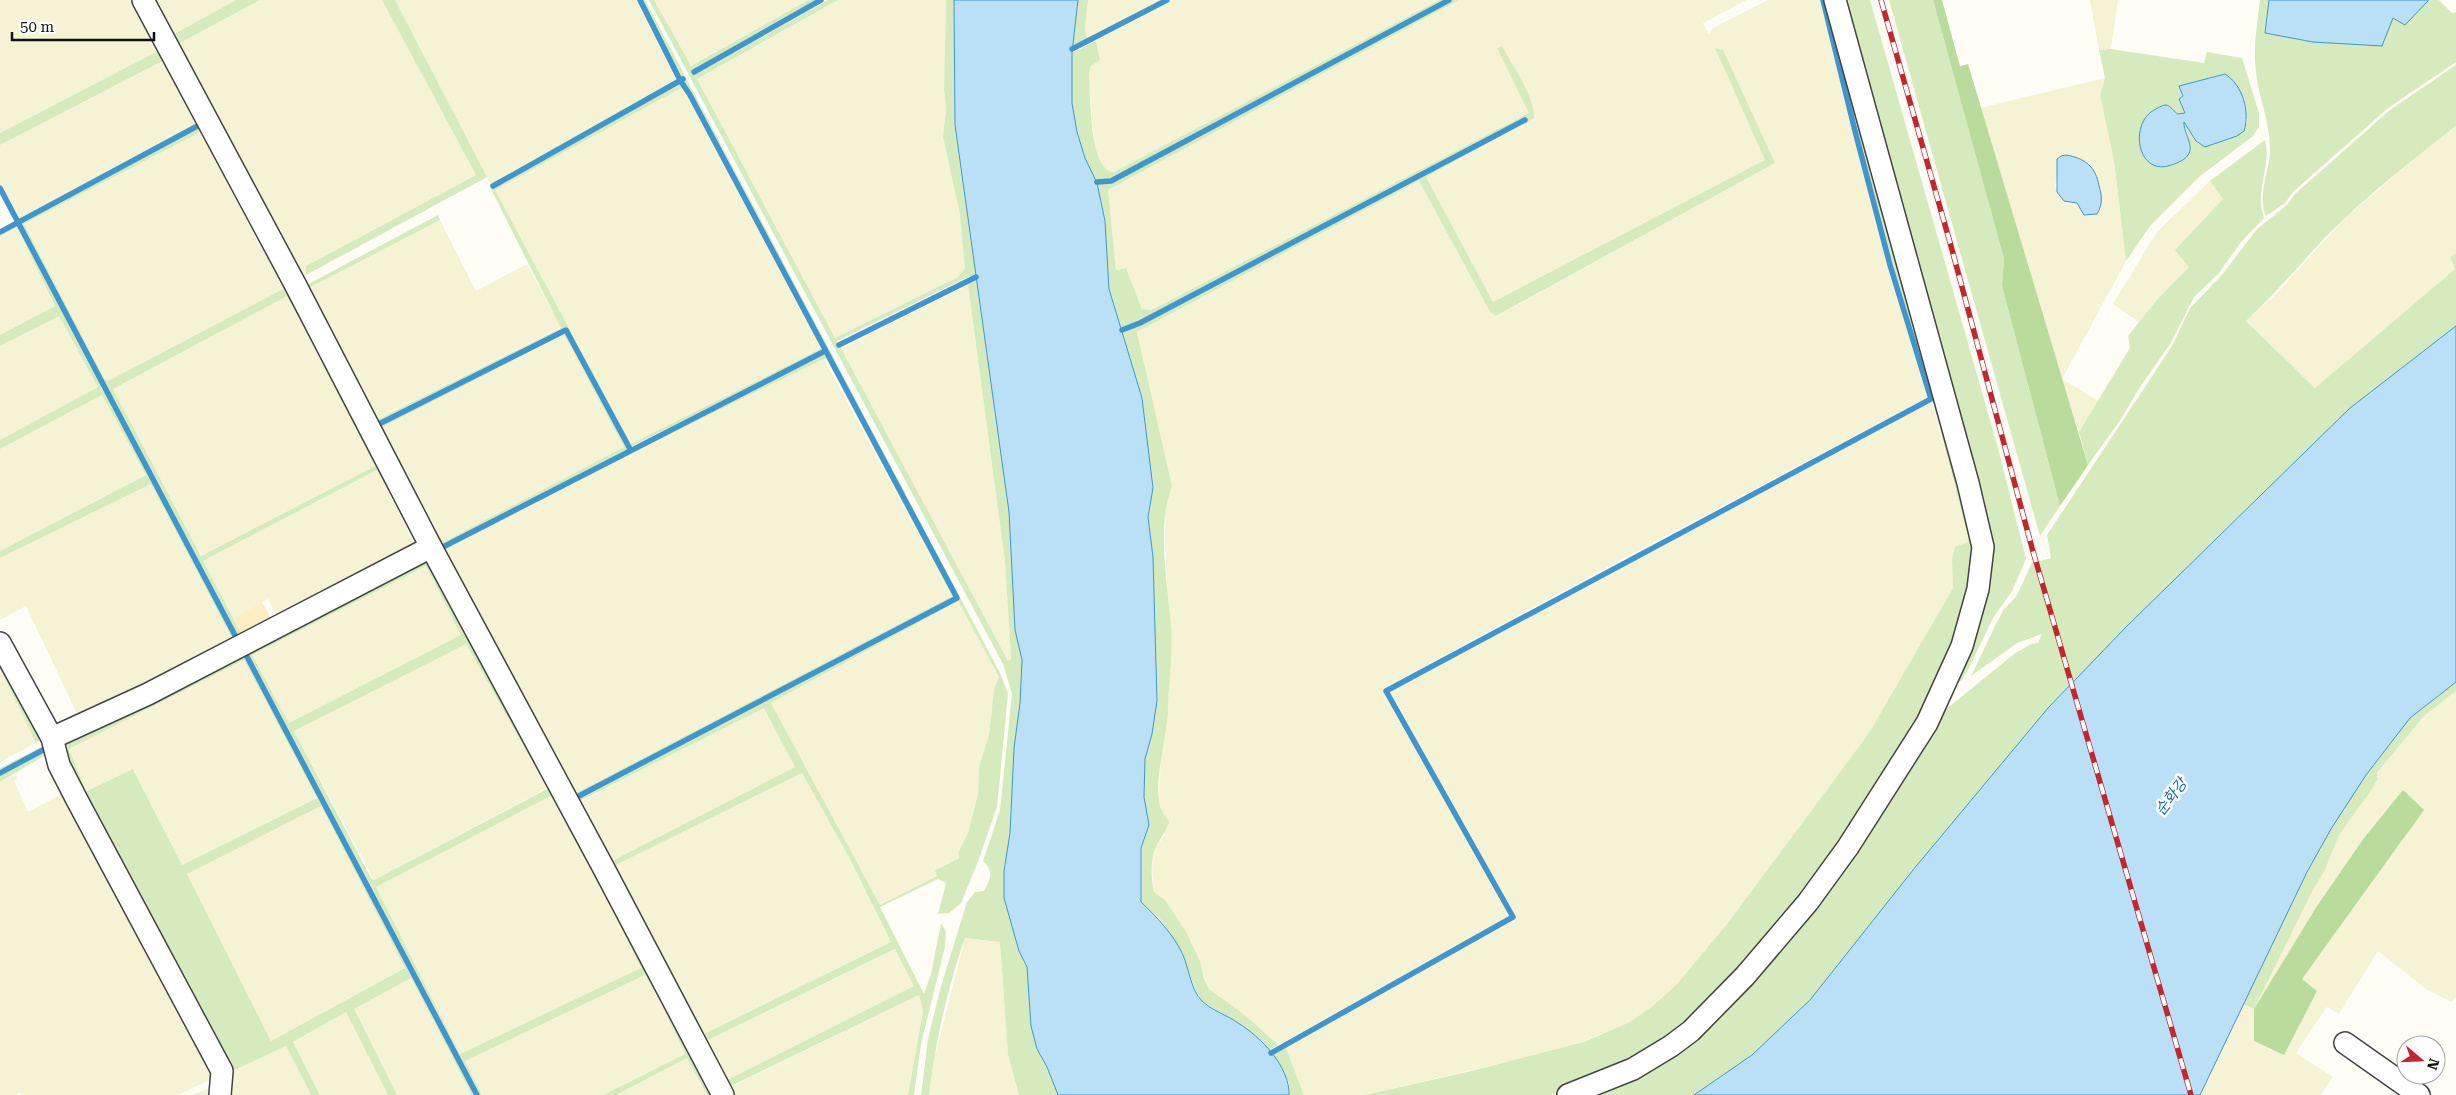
<svg xmlns="http://www.w3.org/2000/svg" width="2456" height="1095" font-family="'Roboto Serif','Noto Sans KR',serif">
	<rect width="100%" height="100%" fill="#fffdf5"/>
	<g fill="#f6f3d4" fill-rule="evenodd">
		<polygon points="0,0 133,0 160,50 0,133"/>
		<polygon points="157,0 236,0 174,34"/>
		<polygon points="260,0 382,0 476,175 306,266 306,275 301,277 180,43"/>
		<polygon points="395,0 639,0 678,80 491,185"/>
		<polygon points="654,0 808,0 690,66"/>
		<polygon points="838,0 946,0 944,90 946,110 943,137 960,215 966,268 958,277 835,338 697,79"/>
		<polygon points="1088,0 1162,0 1087,39 1085,30"/>
		<polygon points="1173,0 1439,0 1141,158 1114,172 1108,171 1101,167 1096,153 1092,121 1089,72 1091,66 1100,60 1096,41"/>
		<polygon points="1459,0 1747,0 1703,23 1709,34 1713,28 1768,0 1820,0 1889,265 1929,397 1624,558 1383,689 1511,917 1278,1045 1245,1015 1209,989 1196,953 1165,900 1154,893 1152,866 1156,847 1165,835 1165,815 1161,810 1159,796 1161,755 1168,708 1171,629 1166,570 1165,528 1166,501 1172,486 1137,332 1419,181 1490,312 1497,316 1775,163 1715,48 1766,160 1493,302 1426,177 1534,118 1534,112 1529,97 1502,46 1497,48 1530,113 1150,310 1142,309 1126,268 1116,270 1108,190"/>
		<polygon points="2090,0 2118,0 2111,49 2099,50"/>
		<polygon points="166,60 200,122 19,220 0,183 0,145"/>
		<path d="M 2105,78 L 2100,95 L 2114,161 L 2126,261 L 2062,379 L 2098,401 L 2079,432 L 2072,413 L 1980,108 ZM 2061,156 L 2072,156 L 2087,162 L 2101,194 L 2077,203 L 2067,202 L 2055,186 L 2058,170 L 2057,160 Z"/>
		<polygon points="683,87 690,96 822,348 631,445 495,190"/>
		<polygon points="2456,126 2456,253 2451,257 2455,269 2315,388 2246,321 2276,294 2344,219 2411,162"/>
		<polygon points="203,130 266,246 285,288 108,381 104,378 24,224"/>
		<polygon points="2210,181 2223,199 2176,249 2189,267 2139,322 2113,304 2157,232"/>
		<polygon points="440,220 476,291 527,264 561,327 377,419 313,296 307,289"/>
		<polygon points="17,227 55,306 0,335 0,236"/>
		<polygon points="968,285 1005,562 1011,659 1008,661 840,349"/>
		<polygon points="287,295 375,466 201,556 113,389"/>
		<polygon points="59,315 98,387 0,440 0,346"/>
		<polygon points="564,333 624,447 443,542 383,427"/>
		<polygon points="824,359 952,596 576,793 573,792 444,550 688,425"/>
		<polygon points="102,395 146,475 0,551 0,449"/>
		<polygon points="1932,402 1968,537 1968,542 1952,560 1953,588 1869,733 1727,924 1677,984 1654,1005 1630,1022 1571,1047 1365,1095 1304,1095 1286,1048 1516,918 1389,692"/>
		<polygon points="377,470 415,544 278,619 268,599 233,619 203,561"/>
		<polygon points="151,484 235,644 79,718 26,606 0,620 0,558"/>
		<polygon points="426,566 462,635 289,723 252,655"/>
		<polygon points="958,601 999,677 994,689 989,735 979,767 978,794 968,833 958,853 959,858 935,869 938,876 880,905 771,703"/>
		<polygon points="466,643 539,773 543,773 547,788 374,880 294,731"/>
		<polygon points="244,660 317,798 182,865 134,770 83,793 69,749"/>
		<polygon points="0,668 36,743 0,762"/>
		<path d="M 2456,691 L 2456,997 L 2451,1002 L 2426,989 L 2378,951 L 2339,1014 L 2327,1007 L 2296,1053 L 2333,1077 L 2320,1095 L 2200,1095 L 2243,1004 L 2254,1009 L 2313,890 L 2325,870 L 2339,835 L 2370,792 L 2378,779 L 2377,773 L 2424,716 ZM 2403,791 L 2424,810 L 2302,979 L 2317,991 L 2283,1055 L 2317,906 L 2364,838 Z"/>
		<polygon points="764,707 796,767 612,861 576,804"/>
		<polygon points="802,773 851,861 891,942 704,1034 708,1040 896,949 915,986 727,1080 700,1044 698,1021 616,865"/>
		<polygon points="16,774 17,779 14,781 28,812 68,791 216,1077 178,1095 22,1095 20,1092 16,1095 0,1095 0,782"/>
		<polygon points="551,796 613,911 616,912 623,925 622,928 642,968 460,1054 375,887"/>
		<polygon points="321,806 405,968 271,1041 186,874"/>
		<polygon points="965,938 1000,942 1008,1055 1019,1095 929,1095 931,1071"/>
		<polygon points="645,975 659,999 662,999 665,1005 663,1007 685,1054 603,1095 482,1095 464,1061"/>
		<polygon points="411,978 472,1095 397,1095 353,1009"/>
		<polygon points="919,995 923,1011 908,1095 735,1095 731,1087"/>
		<polygon points="346,1012 388,1095 320,1095 293,1042"/>
		<polygon points="286,1046 311,1095 191,1095 216,1086 232,1070"/>
		<polygon points="687,1058 707,1095 616,1095"/>
	</g>
	<g fill="#d5ebbd" fill-rule="evenodd">
		<polygon points="133,0 140,0 263,232 257,232 202,131 24,224 104,378 108,381 285,288 266,246 268,242 290,291 323,347 317,351 287,296 113,389 201,556 375,466 322,363 328,358 412,518 421,540 417,542 415,540 377,470 203,561 243,637 239,640 19,223 202,125 203,122 200,122 165,60 0,145 0,133 160,50"/>
		<polygon points="149,0 157,0 174,34 236,0 260,0 180,43 299,271"/>
		<polygon points="382,0 395,0 487,177 306,275 306,266 476,175"/>
		<path d="M 641,0 L 645,0 L 1001,675 L 1008,694 L 997,807 L 979,859 L 961,903 L 949,913 L 938,914 L 946,883 L 938,879 L 880,907 L 924,994 L 931,974 L 941,923 L 946,932 L 945,947 L 921,1044 L 914,1095 L 908,1095 L 923,1011 L 919,995 L 731,1086 L 735,1095 L 726,1095 L 700,1044 L 707,1043 L 727,1080 L 914,986 L 895,949 L 708,1040 L 704,1034 L 891,942 L 851,861 L 802,773 L 616,865 L 698,1021 L 699,1031 L 695,1033 L 604,863 L 611,859 L 612,861 L 795,767 L 764,708 L 576,803 L 592,836 L 590,838 L 560,782 L 567,781 L 573,791 L 576,793 L 952,596 L 827,360 L 824,359 L 688,425 L 444,550 L 464,591 L 459,594 L 428,530 L 436,530 L 443,542 L 624,447 L 564,334 L 383,427 L 430,519 L 423,521 L 301,291 L 301,288 L 438,215 L 440,220 L 307,289 L 313,295 L 378,419 L 561,328 L 491,189 L 680,83 L 683,87 L 495,190 L 631,444 L 822,348 L 823,351 L 630,447 L 567,328 L 378,422 L 376,425 L 566,331 L 628,449 L 440,548 L 630,450 L 825,353 L 830,361 L 956,597 L 577,798 L 958,598 ZM 958,601 L 999,677 L 994,689 L 989,735 L 979,767 L 978,794 L 968,833 L 958,853 L 959,858 L 935,870 L 937,876 L 880,905 L 771,703 Z"/>
		<path d="M 649,0 L 654,0 L 691,66 L 808,0 L 817,0 L 694,69 L 693,73 L 696,74 L 828,0 L 838,0 L 697,79 L 835,338 L 958,277 L 965,268 L 960,215 L 943,137 L 946,110 L 944,90 L 946,0 L 954,0 L 955,125 L 1009,512 L 1015,630 L 1022,660 L 1020,703 L 1014,748 L 1010,833 L 1004,871 L 1004,898 L 1018,948 L 1027,967 L 1031,1026 L 1037,1049 L 1047,1067 L 1058,1095 L 1019,1095 L 1008,1055 L 1000,942 L 965,938 C 949,982 934,1048 929,1095 L 921,1095 L 928,1039 L 941,986 L 967,902 L 975,892 L 984,891 C 991,878 994,872 983,861 L 1000,810 L 1012,694 L 1003,664 ZM 970,276 L 975,277 L 968,285 L 1005,562 L 1011,659 L 1008,661 L 837,341 Z"/>
		<polygon points="1078,0 1088,0 1085,30 1087,39 1073,45"/>
		<path d="M 1439,0 L 1459,0 L 1108,190 L 1116,270 L 1126,268 L 1142,309 L 1151,310 L 1529,113 L 1497,48 L 1502,46 C 1511,63 1536,99 1534,118 L 1426,177 L 1493,302 L 1765,160 L 1715,48 L 1723,50 L 1775,163 L 1496,316 L 1490,312 L 1419,181 L 1137,332 L 1172,486 C 1156,529 1168,582 1171,626 C 1173,653 1169,680 1168,707 C 1168,734 1152,785 1161,809 C 1163,814 1167,818 1169,822 C 1166,832 1160,839 1156,847 C 1150,861 1151,878 1154,892 L 1165,900 L 1186,932 L 1200,961 L 1204,978 L 1209,989 L 1245,1015 L 1278,1045 L 1269,1050 L 1240,1024 L 1201,1001 L 1188,972 L 1183,954 L 1161,920 L 1141,902 L 1141,848 L 1149,825 L 1144,797 L 1145,759 L 1152,734 L 1155,619 L 1153,557 L 1148,517 L 1153,488 L 1142,398 L 1109,289 L 1105,221 L 1097,183 L 1085,158 L 1077,133 L 1072,103 L 1072,53 L 1096,41 L 1100,60 L 1091,66 L 1089,72 C 1091,92 1088,171 1114,172 Z"/>
		<polygon points="1825,0 1978,552 1948,668 1866,810 1737,977 1656,1049 1551,1095 1365,1095 1471,1071 1584,1042 1630,1022 1654,1005 1677,984 1727,924 1869,733 1953,588 1952,560 1955,547 1968,542 1968,537 1932,398 1891,265"/>
		<polygon points="1840,0 1870,0 1998,448 2026,559 2012,591 1993,618 1968,670 1962,680 1949,687 1987,584"/>
		<polygon points="1889,0 1933,0 2004,259 2002,286 2060,506 2040,536"/>
		<path d="M 2260,0 L 2269,0 L 2265,33 L 2394,18 L 2405,24 L 2428,0 L 2439,0 L 2452,13 L 2456,12 L 2456,62 L 2388,108 L 2293,192 L 2285,203 L 2266,216 C 2257,197 2269,172 2270,152 C 2271,125 2259,99 2256,73 C 2253,49 2257,24 2260,0 Z"/>
		<path d="M 2111,49 L 2204,63 L 2207,52 L 2242,58 L 2259,113 L 2259,127 L 2253,136 L 2199,177 L 2150,226 L 2126,261 L 2114,161 L 2100,95 L 2105,78 L 2099,50 ZM 2179,86 L 2242,96 L 2247,122 L 2200,145 L 2184,122 L 2190,149 L 2180,162 L 2161,167 L 2144,155 L 2139,130 L 2172,109 L 2178,114 L 2185,113 L 2179,99 L 2183,96 Z"/>
		<path d="M 2456,65 L 2456,126 C 2418,156 2379,186 2344,219 C 2310,251 2281,289 2246,321 L 2315,388 L 2455,269 L 2450,257 L 2456,253 L 2456,326 L 2350,408 L 2126,627 L 2048,708 L 1913,870 L 1810,1000 L 1752,1055 L 1694,1095 L 1593,1095 L 1634,1076 L 1827,888 L 1922,753 L 1944,711 L 2014,654 L 2031,644 L 2038,643 L 2042,634 L 2017,643 L 1971,676 L 1997,622 L 2004,609 L 2016,597 L 2032,563 L 2051,558 L 2047,535 L 2172,346 L 2190,308 L 2221,276 L 2257,229 L 2287,205 L 2295,194 L 2390,110 Z"/>
		<path d="M 2265,140 C 2272,166 2254,190 2264,218 L 2242,241 L 2218,274 L 2194,297 L 2170,344 L 2140,387 L 2121,419 L 2088,465 L 2079,432 L 2130,348 L 2128,336 L 2156,301 L 2189,267 L 2175,250 L 2223,199 L 2210,181 Z"/>
		<polygon points="18,224 237,641 235,644 151,484 0,558 0,551 146,475 102,395 0,449 0,440 98,387 59,316 0,346 0,335 55,306 17,227 0,236 0,233"/>
		<path d="M 428,559 L 61,744 L 79,788 L 81,786 L 63,745 L 244,653 L 475,1095 L 472,1095 L 411,978 L 354,1009 L 397,1095 L 388,1095 L 346,1012 L 293,1042 L 320,1095 L 311,1095 L 286,1046 L 232,1071 L 83,793 L 133,769 L 182,865 L 317,798 L 244,660 L 69,749 L 85,789 L 79,791 L 58,745 ZM 321,806 L 405,968 L 271,1041 L 187,874 Z"/>
		<path d="M 423,561 L 428,561 L 543,773 L 539,773 L 466,644 L 294,731 L 371,878 L 374,880 L 547,789 L 545,778 L 616,912 L 613,911 L 551,796 L 376,887 L 460,1054 L 641,968 L 621,928 L 623,925 L 662,999 L 659,999 L 645,975 L 465,1061 L 482,1095 L 478,1095 L 246,652 ZM 426,566 L 461,635 L 289,723 L 252,655 Z"/>
		<polygon points="0,653 41,739 36,743 0,668"/>
		<polygon points="2456,682 2456,691 2424,716 2377,773 2378,779 2370,792 2339,835 2325,870 2313,890 2254,1009 2243,1004 2307,872 2331,829 2366,775 2410,718"/>
		<polygon points="45,745 47,754 0,782 0,768"/>
		<polygon points="665,1005 713,1095 707,1095 687,1058 616,1095 603,1095 685,1054 663,1007"/>
		<polygon points="1286,1048 1304,1095 1289,1095 1289,1083 1273,1055"/>
	</g>
	<g fill="#b9dc9c">
		<polygon points="1933,0 1942,0 1960,66 1968,64 2088,465 2060,506 2002,286 2004,259"/>
		<polygon points="2403,790 2424,810 2302,979 2317,991 2284,1055 2254,1041 2254,1009 2317,906 2364,838"/>
	</g>
	<polygon fill="#fbeec1" points="262,602 275,625 243,637 233,619"/>
	<g fill="#b9e0f7" stroke="#3f96cf">
		<path d="M 954,0 L 1078,0 L 1072,53 L 1072,103 L 1077,132 L 1085,158 L 1097,183 L 1105,221 L 1109,289 L 1142,398 L 1153,488 L 1148,517 L 1153,557 L 1157,701 L 1152,734 L 1145,759 L 1144,797 L 1149,825 L 1141,848 L 1141,902 C 1155,915 1175,936 1183,955 C 1189,969 1191,990 1202,1001 C 1211,1010 1227,1015 1238,1023 C 1261,1037 1290,1067 1289,1095 L 1058,1095 L 1047,1067 L 1037,1049 L 1031,1026 L 1027,967 L 1019,951 L 1004,898 L 1004,871 L 1010,833 L 1014,748 L 1020,703 L 1022,660 L 1015,630 L 1009,512 L 955,125 Z"/>
		<polygon points="2269,0 2428,0 2428,1 2405,25 2393,18 2382,46 2313,42 2265,33"/>
		<path d="M 2225,74 C 2243,85 2250,112 2244,131 L 2237,136 L 2205,147 L 2196,141 L 2184,122 C 2183,132 2195,146 2188,155 C 2184,161 2175,164 2168,166 C 2136,174 2129,121 2156,109 C 2159,107 2163,105 2166,105 C 2171,106 2174,112 2178,114 L 2185,113 L 2179,99 L 2183,96 L 2179,86 Z"/>
		<path d="M 2066,155 C 2085,158 2096,167 2099,186 C 2102,196 2103,204 2097,214 L 2084,215 L 2077,203 L 2064,201 L 2057,192 L 2057,159 L 2061,156 Z"/>
		<polygon points="2456,326 2456,682 2410,718 2366,775 2331,829 2307,872 2200,1095 1694,1095 1752,1055 1810,1000 1913,870 2048,708 2126,627 2350,408"/>
	</g>
	<g fill="none" stroke-linecap="round" stroke-linejoin="round">
		<g stroke="#3f96cf" stroke-width="5.5">
			<polyline points="1072,49 1167,0"/>
			<polyline points="694,72 821,0"/>
			<polyline points="1097,182 1111,181 1449,0"/>
			<polyline points="493,186 683,79"/>
			<polyline points="0,188 238,641"/>
			<polyline points="0,232 203,123"/>
			<polyline points="1122,330 1140,323 1525,120"/>
			<polyline points="839,345 976,277"/>
			<polyline points="377,425 566,330 630,449"/>
			<polyline points="441,548 825,351"/>
			<polyline points="244,651 477,1095"/>
			<polyline points="0,773 43,750"/>
			<polyline points="577,797 957,598 690,95 680,80 640,0"/>
			<polyline points="1271,1053 1513,917 1386,691 1931,399 1890,265 1855,131 1823,0"/>
		</g>
		<g stroke="#444" stroke-width="24">
			<g id="minor">
				<polyline points="143,0 295,284 431,547 602,865 723,1095"/>
				<polyline points="0,643 52,738 59,765 77,800 222,1071 220,1095"/>
				<polyline points="52,738 148,694 431,547"/>
				<polyline points="2345,1043 2419,1095"/>
				<polyline points="1568,1095 1633,1069 1671,1046 1691,1031 1745,976 1808,902 1848,847 1927,723 1962,646 1978,589 1983,547 1968,483 1835,0"/>
			</g>
		</g>
		<use href="#minor" stroke="#fff" stroke-width="21"/>
		<g stroke="#c4262e" stroke-width="5.5">
			<polyline id="rail" points="1881,0 1951,246 2032,548 2191,1095"/>
		</g>
		<use href="#rail" stroke="#fff" stroke-width="4" stroke-dasharray="11" stroke-linecap="butt"/>
	</g>
	<g text-anchor="middle" stroke-width="5" stroke-linejoin="round" paint-order="stroke">
		<g font-size="15" font-style="italic" fill="#1768a6" stroke="#fff">
			<text transform="translate(2171 797) rotate(-53)" y="5">순화강</text>
		</g>
	</g>
	<g transform="translate(2421 1060) rotate(109)"><circle r="24" fill="#ffffff" stroke="#a0a0a0"/>
	<path d="M0-4L9 19L0 12L-9 19Z" fill="#c4262e"/>
	<text y="-8" font-size="14" font-weight="bold" text-anchor="middle" fill="#111111">N</text>
	</g>
	<path d="M12 32v8h142v-8" fill="none" stroke="#111111" stroke-width="2.5"/>
	<text x="20" y="32" font-size="15" fill="#111111" stroke="#ffffff" stroke-width="4" paint-order="stroke">50 m</text>
</svg>
